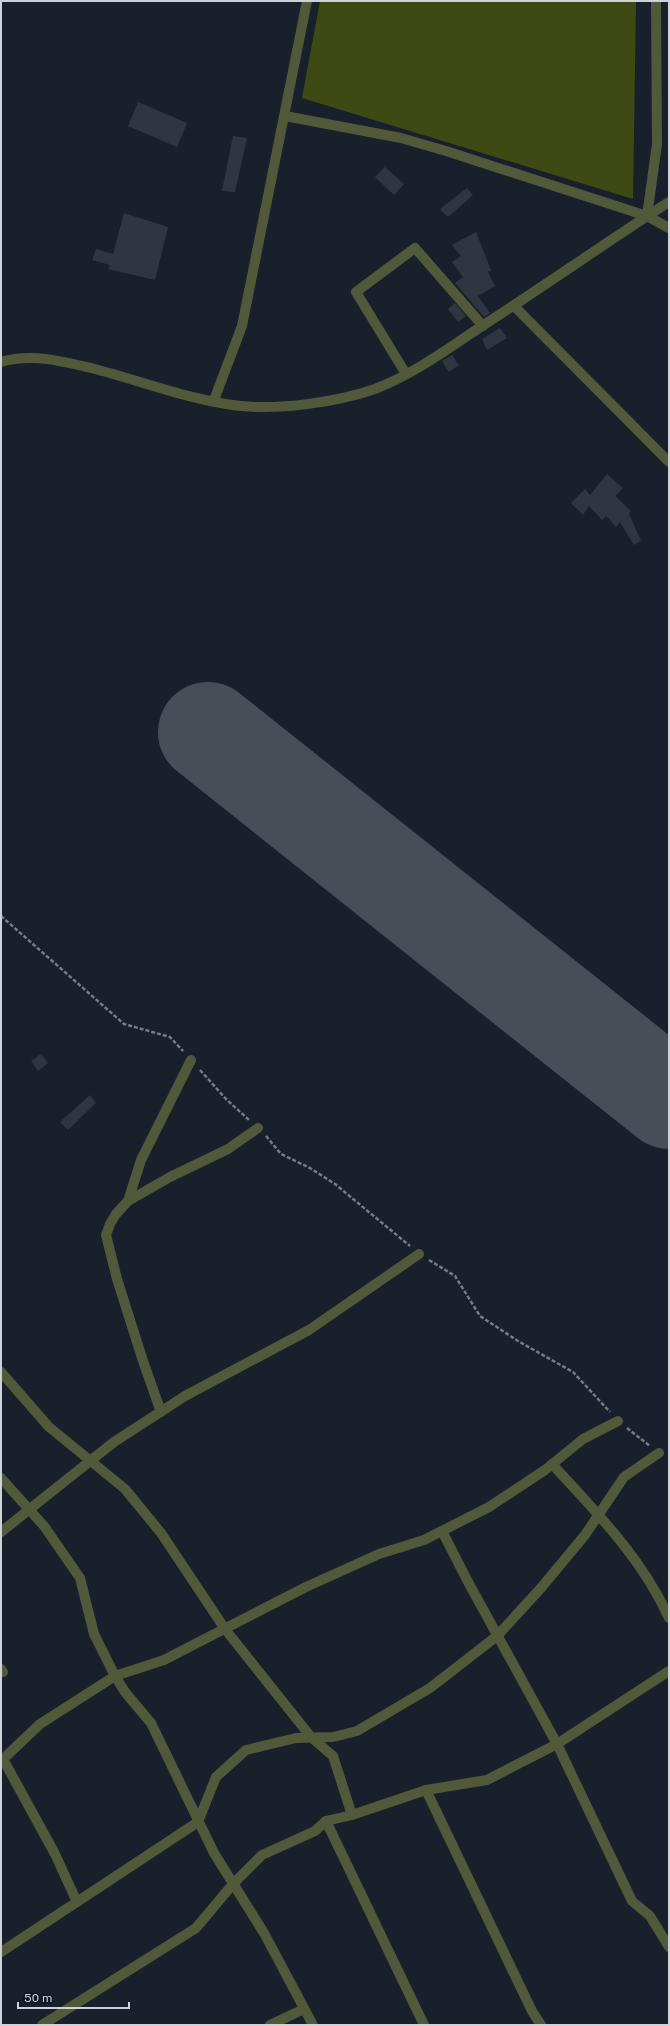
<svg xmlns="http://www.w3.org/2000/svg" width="670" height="2026" font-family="'Public Sans',sans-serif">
	<rect width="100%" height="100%" fill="#19202b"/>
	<polygon fill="#3e4a13" points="320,1 636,1 633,199 302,98"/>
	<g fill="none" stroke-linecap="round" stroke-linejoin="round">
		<polyline stroke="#484e58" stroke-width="100" points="208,732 669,1099"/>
	</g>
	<g fill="#2f3642">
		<polygon points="138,102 187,123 177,147 128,126"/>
		<polygon points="233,136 247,138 235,192 222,191"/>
		<polygon points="385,167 404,184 394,195 375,177"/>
		<polygon points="467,188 473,195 448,217 440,209"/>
		<polygon points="124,213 168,227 155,280 108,269 110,265 92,260 96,249 113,254"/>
		<polygon points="476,232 491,270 488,272 495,286 478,296 490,313 484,317 455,283 463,277 452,262 461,256 452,245"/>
		<polygon points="455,303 466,316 458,322 448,309"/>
		<polygon points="500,328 507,338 487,350 482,339"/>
		<polygon points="452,355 459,365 449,372 442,361"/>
		<polygon points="607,474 623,488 615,496 631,511 629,514 641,541 634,545 620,522 616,527 606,516 602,520 589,506 583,515 571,503 585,489 590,495"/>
		<polygon points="41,1054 48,1063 38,1071 31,1061"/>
		<polygon points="90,1095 96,1103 68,1130 60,1122"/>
	</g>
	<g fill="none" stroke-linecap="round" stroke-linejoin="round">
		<g stroke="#767b85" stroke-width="2.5" stroke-dasharray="4 2" stroke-linecap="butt">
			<polyline points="1,916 124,1024 170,1037 183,1051"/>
			<polyline points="200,1070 226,1099 249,1120"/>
			<polyline points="266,1136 281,1154 310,1168 335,1184 410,1246"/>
			<polyline points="429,1260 455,1276 480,1316 518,1341 573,1372 610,1412"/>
			<polyline points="627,1428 650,1446"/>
		</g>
		<g stroke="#505939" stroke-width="10">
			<polyline points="285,116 401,138 446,151 647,216 669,228"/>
			<polyline points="647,216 657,144 656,1"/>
			<polyline points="514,306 669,462"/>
			<path d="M 1,362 C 31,353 62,361 91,368 C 139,380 192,401 241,406 C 281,410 337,402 375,389 C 412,375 446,350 479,328 C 543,287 605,243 669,202"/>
			<polyline points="406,374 356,292 415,248 483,326"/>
			<polyline points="214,400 242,326 307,1"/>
			<polyline points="128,1201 141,1160 191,1060"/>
			<polyline points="1,1372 49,1427 125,1489 161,1533 225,1629 311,1737 333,1756 352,1815"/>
			<polyline points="161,1412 143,1361 117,1279 106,1235 110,1224 116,1214 128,1201 170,1177 228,1149 258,1128"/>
			<path d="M 552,1464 C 596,1512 642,1558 669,1618"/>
			<polyline points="1,1478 44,1526 80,1578 94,1634 115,1676 125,1692 151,1723 214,1853 264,1933 313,2025"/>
			<polyline points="442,1531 467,1580 557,1744 632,1901 650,1916 669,1947"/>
			<polyline points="1,1532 114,1442 185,1396 309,1330 419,1254"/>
			<polyline points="1,1669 3,1672"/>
			<polyline points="3,1759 55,1854 77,1902"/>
			<polyline points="1,1761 40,1724 115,1676 164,1660 306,1587 379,1554 424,1540 489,1507 545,1470 583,1439 618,1421"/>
			<polyline points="426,1790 532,2011 541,2025"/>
			<polyline points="326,1821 424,2025"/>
			<polyline points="1,1952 198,1822 216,1777 246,1750 296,1738 333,1737 357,1731 430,1688 497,1636 541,1588 585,1535 624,1477 659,1453"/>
			<polyline points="42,2025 196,1928 233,1884 262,1855 315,1831 326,1821 352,1815 426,1790 487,1780 557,1744 669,1671"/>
			<polyline points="270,2025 304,2009"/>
		</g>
	</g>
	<rect width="670" height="2026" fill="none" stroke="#ced2da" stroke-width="4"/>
	<path d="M18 2002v6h111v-6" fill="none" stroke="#ced2da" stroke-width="2"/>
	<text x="24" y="2002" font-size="12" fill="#ced2da" stroke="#101621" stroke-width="3" paint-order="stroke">50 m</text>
</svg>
